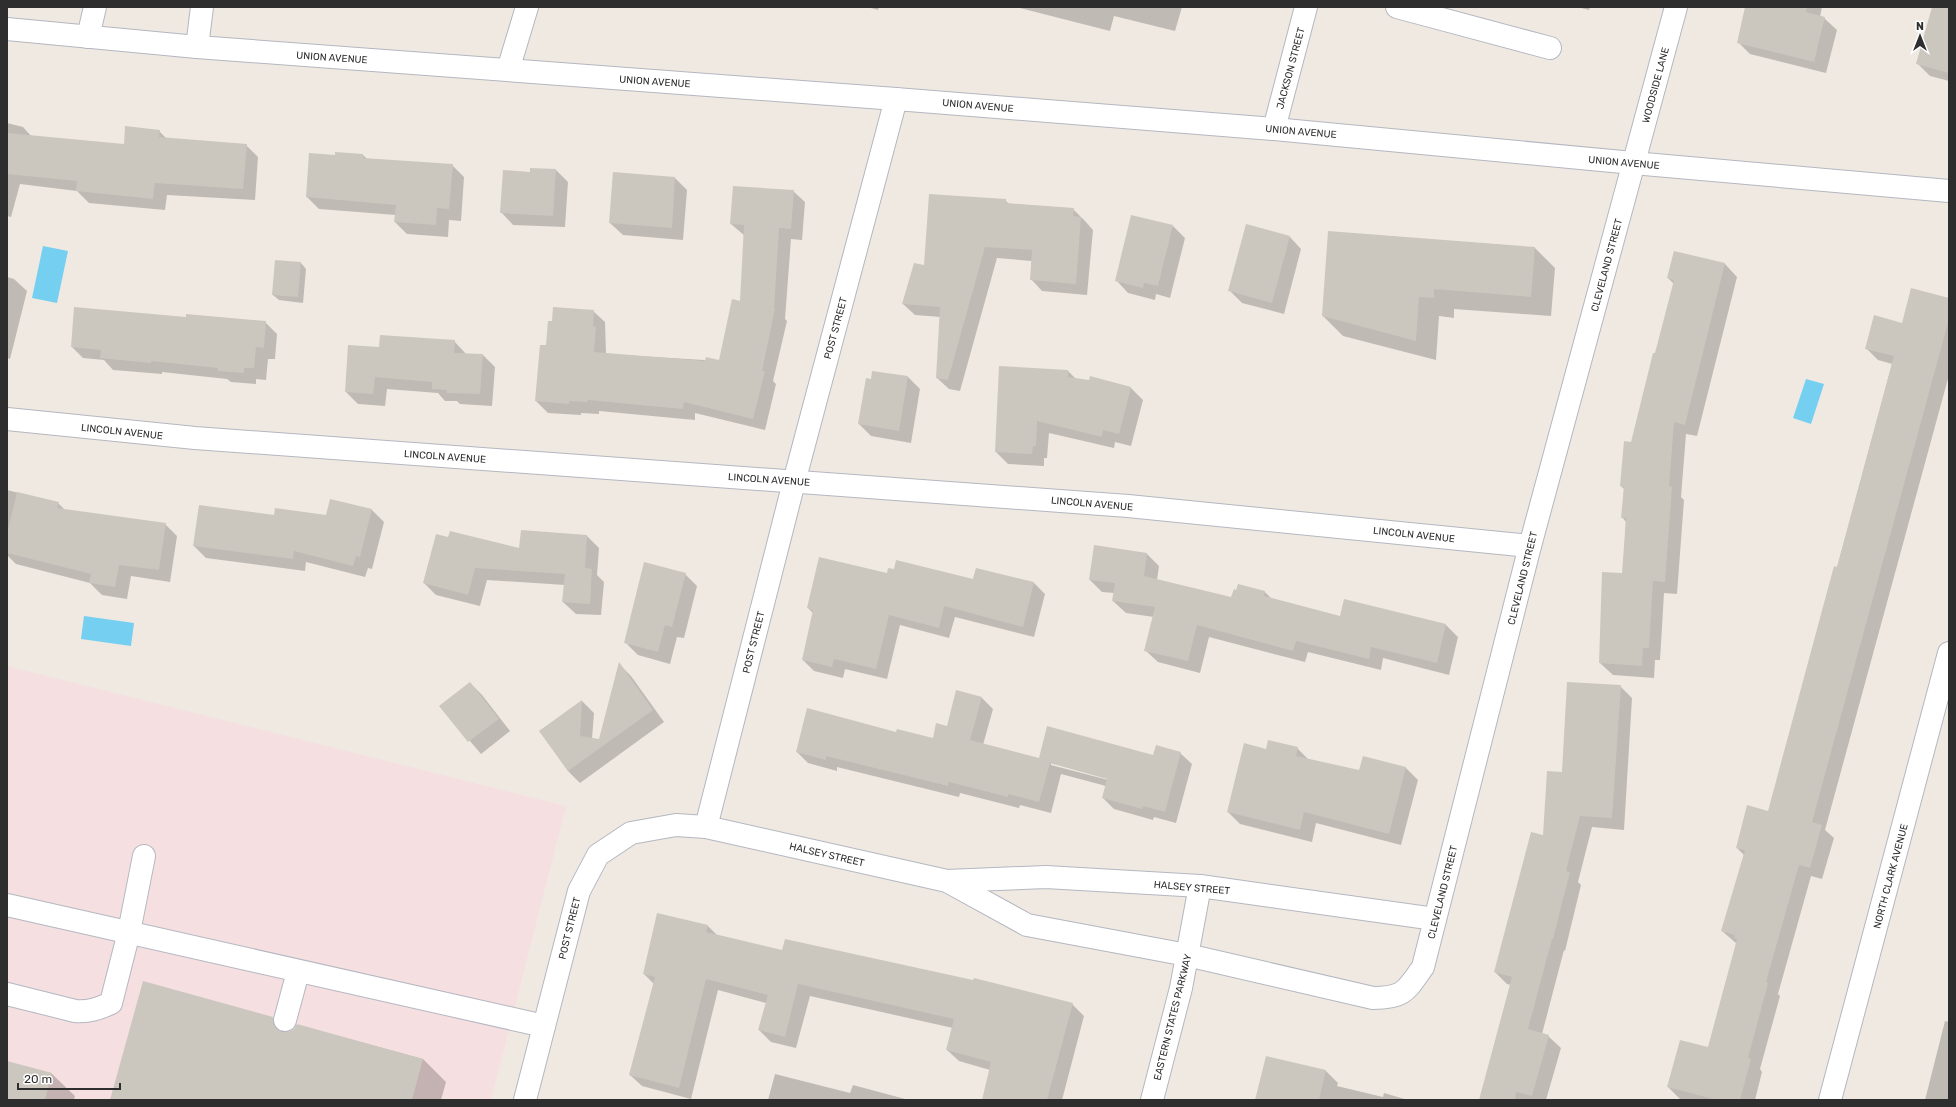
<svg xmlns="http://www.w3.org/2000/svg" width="1956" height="1107" font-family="Rubik,sans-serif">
	<rect width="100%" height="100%" fill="#efe9e1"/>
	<polygon fill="#f5dfe0" points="7,666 566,806 491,1100 7,1100"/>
	<g fill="#75cff0">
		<polygon points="43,246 68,251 57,303 32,298"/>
		<polygon points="1806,379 1824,384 1811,424 1793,418"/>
		<polygon points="84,616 134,623 131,646 81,639"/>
	</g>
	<g fill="#0003" fill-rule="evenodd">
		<polygon points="867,7 879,7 878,10"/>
		<polygon points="1016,7 1182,7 1175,31 1114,16 1110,31"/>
		<polygon points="1577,7 1590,7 1589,10"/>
		<polygon points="1746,7 1822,7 1820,17 1824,18 1837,30 1826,73 1750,54 1738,42"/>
		<polygon points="1949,21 1949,81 1930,76 1918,64"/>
		<polygon points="7,123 23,127 32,137 125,145 159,131 167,139 246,145 258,157 255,200 167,195 165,210 89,203 77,191 20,184 11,217 7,216"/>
		<polygon points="363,155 367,159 452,165 464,177 461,221 449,220 448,237 407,234 395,222 396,215 319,209 307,197 336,156"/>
		<polygon points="556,170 568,182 565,227 513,225 501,212 530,173"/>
		<polygon points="614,173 675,178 687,190 683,240 623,235 610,223"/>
		<polygon points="793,191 805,202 802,240 791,239 785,319 787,321 773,381 776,384 765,430 695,413 695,420 599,411 599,414 581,413 581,415 548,413 536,401 553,322 593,311 605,322 606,354 720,361 741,302 745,236 731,224"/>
		<polygon points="1005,200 1009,204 1073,209 1085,221 1093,230 1087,295 1042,291 1031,279 1032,261 997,258 960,391 949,389 937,378 941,317 915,315 903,304 925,267"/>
		<polygon points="1173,226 1185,238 1170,298 1156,294 1155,300 1128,293 1116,280"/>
		<polygon points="1289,236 1301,249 1284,314 1242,303 1230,291"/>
		<polygon points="1535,248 1555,268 1551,316 1454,309 1454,318 1439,316 1436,360 1343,336 1323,316"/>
		<polygon points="1674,252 1725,264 1737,277 1697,436 1686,434 1681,497 1684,500 1677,594 1664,593 1660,660 1655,660 1654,678 1613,675 1600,663 1623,574 1626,522 1622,517 1624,489 1621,486 1674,284 1668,278"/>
		<polygon points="301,263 306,269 303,303 279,300 273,295"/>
		<polygon points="7,277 14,279 27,291 10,359 7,358"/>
		<polygon points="1949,299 1949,375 1825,830 1834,838 1822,879 1811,876 1778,994 1780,996 1760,1069 1762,1072 1755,1100 1680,1099 1668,1087 1709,1049 1737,944 1722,931 1744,855 1737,848 1769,812 1837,568 1892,364 1878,360 1866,348 1902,324"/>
		<polygon points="186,318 265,322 277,334 275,359 268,359 266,380 256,379 256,384 231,382 227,379 162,372 162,374 113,370 104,360 83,358 72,347"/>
		<polygon points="454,341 466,354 483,355 495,367 492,406 460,404 457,401 445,401 438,393 387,389 385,406 358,404 346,392 380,349"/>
		<polygon points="1068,371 1076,379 1130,387 1143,400 1131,446 1115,442 1114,448 1049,433 1047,458 1044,458 1044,466 1008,464 996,452"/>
		<polygon points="908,377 920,389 911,443 871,436 859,424"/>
		<polygon points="7,490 58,503 65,510 165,524 177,536 170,582 131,576 127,599 102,595 90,583 16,564 7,555"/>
		<polygon points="372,510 384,522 372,569 368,568 365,577 306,562 305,571 206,558 194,546 275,516 327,516"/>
		<polygon points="587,536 599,548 597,575 604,582 601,615 576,614 563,602 565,585 487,580 480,606 436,595 424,583 449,538 520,549"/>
		<polygon points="1147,554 1159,566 1157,580 1232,599 1265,592 1273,600 1341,618 1446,625 1458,637 1449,675 1383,658 1381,670 1308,652 1305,662 1209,637 1200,673 1158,662 1145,650 1154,617 1126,613 1113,601 1115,593 1102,592 1090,580"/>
		<polygon points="976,569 1034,583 1045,594 1034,637 955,617 949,638 900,625 887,679 845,669 843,678 814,671 803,660 813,613 808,608 888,575 973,580"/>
		<polygon points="685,574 697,586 684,638 677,637 670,664 638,655 626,643"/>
		<polygon points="619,664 631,676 664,722 580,783 568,771 540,731 582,701 594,713 592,739 600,741"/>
		<polygon points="470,683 482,695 510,731 481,754 440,706"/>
		<polygon points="1620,686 1632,698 1624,830 1592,827 1578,882 1581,885 1565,951 1564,950 1542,1034 1548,1036 1561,1048 1546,1100 1514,1100 1511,985 1507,984 1495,972 1544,836 1563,773"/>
		<path d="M 981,697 L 993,709 L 983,745 L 1039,759 L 1154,757 L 1180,753 L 1192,764 L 1176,823 L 1154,817 L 1153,820 L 1114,809 L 1103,798 L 1106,786 L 1061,774 L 1051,813 L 1020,805 L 1019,808 L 960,793 L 959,797 L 837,767 L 837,771 L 808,763 L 797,752 L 897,733 L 934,739 ZM 1051,763 L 1112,779 L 1112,781 L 1051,765 Z"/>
		<polygon points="1297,748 1310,761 1360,772 1406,768 1418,780 1401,845 1316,823 1312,842 1240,824 1228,812 1267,750"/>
		<polygon points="708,926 717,935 783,951 1072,1004 1084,1016 1062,1100 983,1100 990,1070 959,1061 947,1050 953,1028 810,996 796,1048 771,1042 759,1030 766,1003 718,990 691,1099 642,1086 630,1075 654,984 644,974"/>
		<polygon points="272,1018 288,1033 294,1030 297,1025 423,1059 446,1082 441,1100 111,1100"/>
		<polygon points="1945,1021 1949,1022 1949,1100 1925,1100"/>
		<polygon points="1267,1057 1326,1071 1338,1083 1337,1086 1383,1097 1384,1093 1408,1100 1256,1100"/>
		<polygon points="7,1062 52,1074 75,1096 74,1100 7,1100"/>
		<polygon points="775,1074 850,1093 853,1085 909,1100 768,1100"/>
	</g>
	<g fill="#cbc7bf">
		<polygon points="1745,7 1807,7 1806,12 1825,17 1814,62 1737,43"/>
		<polygon points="1932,7 1949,7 1949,73 1916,64"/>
		<polygon points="125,126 160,130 159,137 247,144 243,189 155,183 153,199 76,191 77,181 7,174 7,133 124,144"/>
		<polygon points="335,152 363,154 363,158 453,164 449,209 437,208 436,225 394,222 396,205 306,197 309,153 335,155"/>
		<polygon points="530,168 556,169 553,216 500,213 503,170 530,172"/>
		<polygon points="613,172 675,177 672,228 609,223"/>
		<polygon points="733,186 794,190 791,229 779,228 774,308 775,308 762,371 765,371 753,419 684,402 683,409 588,400 587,402 569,401 569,404 535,401 540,345 546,345 548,321 552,321 553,307 594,310 593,326 596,327 594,352 705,361 706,357 719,360 732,299 740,301 744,225 730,224"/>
		<polygon points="929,194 1006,199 1006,203 1074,208 1073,216 1081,217 1076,284 1030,280 1032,250 985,247 948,380 936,378 940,307 902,304 914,263 924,265"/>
		<polygon points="1131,215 1173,225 1158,286 1144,283 1143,288 1115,281"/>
		<polygon points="1246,224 1290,236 1272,303 1228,291"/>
		<polygon points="1328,231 1535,247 1531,297 1434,289 1434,298 1419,297 1416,341 1322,316"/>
		<polygon points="1674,251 1725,263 1685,425 1674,422 1669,486 1672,487 1665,582 1653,581 1649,648 1643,648 1642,666 1599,663 1602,572 1622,573 1626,518 1621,518 1624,487 1620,486 1624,441 1631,442 1653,353 1655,353 1674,280 1667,278"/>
		<polygon points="275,260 301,262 298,297 272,295"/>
		<polygon points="1911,288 1949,298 1949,319 1812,822 1822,825 1810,868 1799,865 1766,982 1768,983 1748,1058 1751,1059 1740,1100 1717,1100 1667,1087 1680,1040 1708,1047 1737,939 1734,938 1735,935 1721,931 1745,850 1736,848 1747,805 1768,811 1834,566 1837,567 1894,356 1865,349 1874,315 1902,323"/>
		<polygon points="74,307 186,317 186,314 266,321 264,348 256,347 254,368 244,368 244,373 218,371 218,368 151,361 151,363 100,358 101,350 71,347"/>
		<polygon points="380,335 455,340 454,353 483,354 480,394 447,393 447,390 432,389 432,382 375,377 373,394 345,392 348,345 379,347"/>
		<polygon points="999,366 1068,370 1068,377 1089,380 1090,376 1131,387 1119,434 1103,430 1102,437 1037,421 1036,446 1033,446 1032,454 995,452"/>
		<polygon points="872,371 908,376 899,431 858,424 866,378 871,379"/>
		<polygon points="17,492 59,502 57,508 166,523 159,570 119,565 115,587 89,583 91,574 7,553 7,534"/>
		<polygon points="330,499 372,509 360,557 356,556 353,566 294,551 293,559 193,546 199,505 274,515 275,508 326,515"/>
		<polygon points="521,530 587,535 585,568 592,569 590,604 562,602 565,574 475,568 468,595 423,583 436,534 448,537 450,531 519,548"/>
		<polygon points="1094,545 1147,553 1144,576 1231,597 1234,589 1236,590 1238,584 1265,591 1264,596 1340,616 1344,599 1446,624 1437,663 1371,647 1369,659 1296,641 1293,651 1197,625 1188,661 1144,651 1155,607 1112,601 1115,583 1089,580"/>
		<polygon points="819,557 887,573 888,568 894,569 896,560 973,579 976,568 1034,582 1023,627 944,606 939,628 889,615 876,669 834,659 832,667 802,660 813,610 807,608"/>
		<polygon points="644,562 686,573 672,627 665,625 658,652 624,643"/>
		<polygon points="619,662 653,710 568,771 539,731 582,700 580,736 599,739"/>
		<polygon points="470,682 499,719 468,742 439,706"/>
		<polygon points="1567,682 1621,685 1612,818 1580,816 1566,871 1570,872 1553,939 1552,939 1528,1029 1549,1035 1532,1096 1516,1092 1515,1100 1479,1100 1512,977 1494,972 1531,832 1543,835 1547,771 1562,772"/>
		<polygon points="956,690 982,697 970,740 1039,758 1047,726 1153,755 1156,745 1181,752 1165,812 1143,806 1142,809 1102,798 1107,779 1050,763 1039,802 1008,794 1008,797 949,782 948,786 826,756 826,760 796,752 807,708 896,732 897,729 933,738 936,723 947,726"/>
		<polygon points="1268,740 1298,747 1296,756 1359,770 1363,756 1406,767 1389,834 1304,812 1300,830 1227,812 1244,743 1266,749"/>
		<polygon points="657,913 708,925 706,932 782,950 785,939 973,980 974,978 1073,1003 1047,1100 982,1100 991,1062 946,1050 954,1019 798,984 785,1037 758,1030 768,995 706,979 679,1088 629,1075 655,977 643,974"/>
		<polygon points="143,981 273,1017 273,1023 276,1028 282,1032 288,1032 294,1029 297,1024 423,1059 412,1100 110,1100"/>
		<polygon points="1266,1056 1326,1070 1319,1100 1255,1100"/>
		<polygon points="7,1061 52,1073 45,1100 7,1100"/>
	</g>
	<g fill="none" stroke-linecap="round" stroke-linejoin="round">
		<g stroke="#b4b7c1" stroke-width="24">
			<g id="minor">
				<polyline points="1397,7 1550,48"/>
				<polyline points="7,29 197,47 896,99 1274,129 1633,163 1949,191"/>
				<polyline points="88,37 95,7"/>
				<polyline points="197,47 202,7"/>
				<polyline points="508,70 527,7"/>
				<polyline points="1274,129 1306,7"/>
				<polyline points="7,419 195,438 1128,506 1530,546"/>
				<polyline points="706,827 794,482 896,99"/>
				<path d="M 947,881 L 1027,925 L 1187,955 L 1373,998 C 1404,998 1406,991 1423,967 L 1530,546 L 1676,7"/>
				<polyline points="7,905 544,1026"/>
				<path d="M 7,994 L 75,1011 C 89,1012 98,1009 111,1003 L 129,932 L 144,856"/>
				<polyline points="285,1020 298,972"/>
				<polyline points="525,1100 579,891 598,855 631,833 676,825 706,827 947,881 1046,877 1200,886 1435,919"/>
				<polyline points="1152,1100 1181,988 1200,886"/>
				<polyline points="1830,1100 1949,653"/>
			</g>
		</g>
		<use href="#minor" stroke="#fff" stroke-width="22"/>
	</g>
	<g text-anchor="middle" stroke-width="3.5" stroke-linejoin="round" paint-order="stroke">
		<g font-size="10" fill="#2e2e2e" stroke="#fff">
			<text transform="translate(332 57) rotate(4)" y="4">UNION AVENUE</text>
			<text transform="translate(1290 68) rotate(-75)" y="4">JACKSON STREET</text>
			<text transform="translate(655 81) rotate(4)" y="4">UNION AVENUE</text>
			<text transform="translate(1655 85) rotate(-75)" y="4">WOODSIDE LANE</text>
			<text transform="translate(978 105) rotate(5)" y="4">UNION AVENUE</text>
			<text transform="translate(1301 131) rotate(5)" y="4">UNION AVENUE</text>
			<text transform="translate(1624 162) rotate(5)" y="4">UNION AVENUE</text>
			<text transform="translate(1606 265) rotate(-75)" y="4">CLEVELAND STREET</text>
			<text transform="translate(835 328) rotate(-75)" y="4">POST STREET</text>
			<text transform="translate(122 431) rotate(6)" y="4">LINCOLN AVENUE</text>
			<text transform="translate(445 456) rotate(4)" y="4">LINCOLN AVENUE</text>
			<text transform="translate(769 479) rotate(4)" y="4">LINCOLN AVENUE</text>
			<text transform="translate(1092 503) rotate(5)" y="4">LINCOLN AVENUE</text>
			<text transform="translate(1414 534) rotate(6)" y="4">LINCOLN AVENUE</text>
			<text transform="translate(1522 578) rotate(-76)" y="4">CLEVELAND STREET</text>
			<text transform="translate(753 642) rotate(-76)" y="4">POST STREET</text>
			<text transform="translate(827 854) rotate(13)" y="4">HALSEY STREET</text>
			<text transform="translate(1890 876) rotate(-75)" y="4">NORTH CLARK AVENUE</text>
			<text transform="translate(1192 887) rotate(5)" y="4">HALSEY STREET</text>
			<text transform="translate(1442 892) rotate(-76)" y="4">CLEVELAND STREET</text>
			<text transform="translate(569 928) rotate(-76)" y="4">POST STREET</text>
			<text transform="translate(1172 1017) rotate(-76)" y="4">EASTERN STATES PARKWAY</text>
		</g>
	</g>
	<rect width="1956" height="1107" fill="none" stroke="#2e2e2e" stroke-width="16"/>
	<g transform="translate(1920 36)" stroke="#ffffff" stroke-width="3" paint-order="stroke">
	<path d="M0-3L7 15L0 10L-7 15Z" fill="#2e2e2e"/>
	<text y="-6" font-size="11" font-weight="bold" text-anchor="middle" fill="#2e2e2e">N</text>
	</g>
	<path d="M18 1083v6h102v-6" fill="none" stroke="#2e2e2e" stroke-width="2"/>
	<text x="24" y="1083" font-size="12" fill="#2e2e2e" stroke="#ffffff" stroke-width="3" paint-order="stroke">20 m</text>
</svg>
